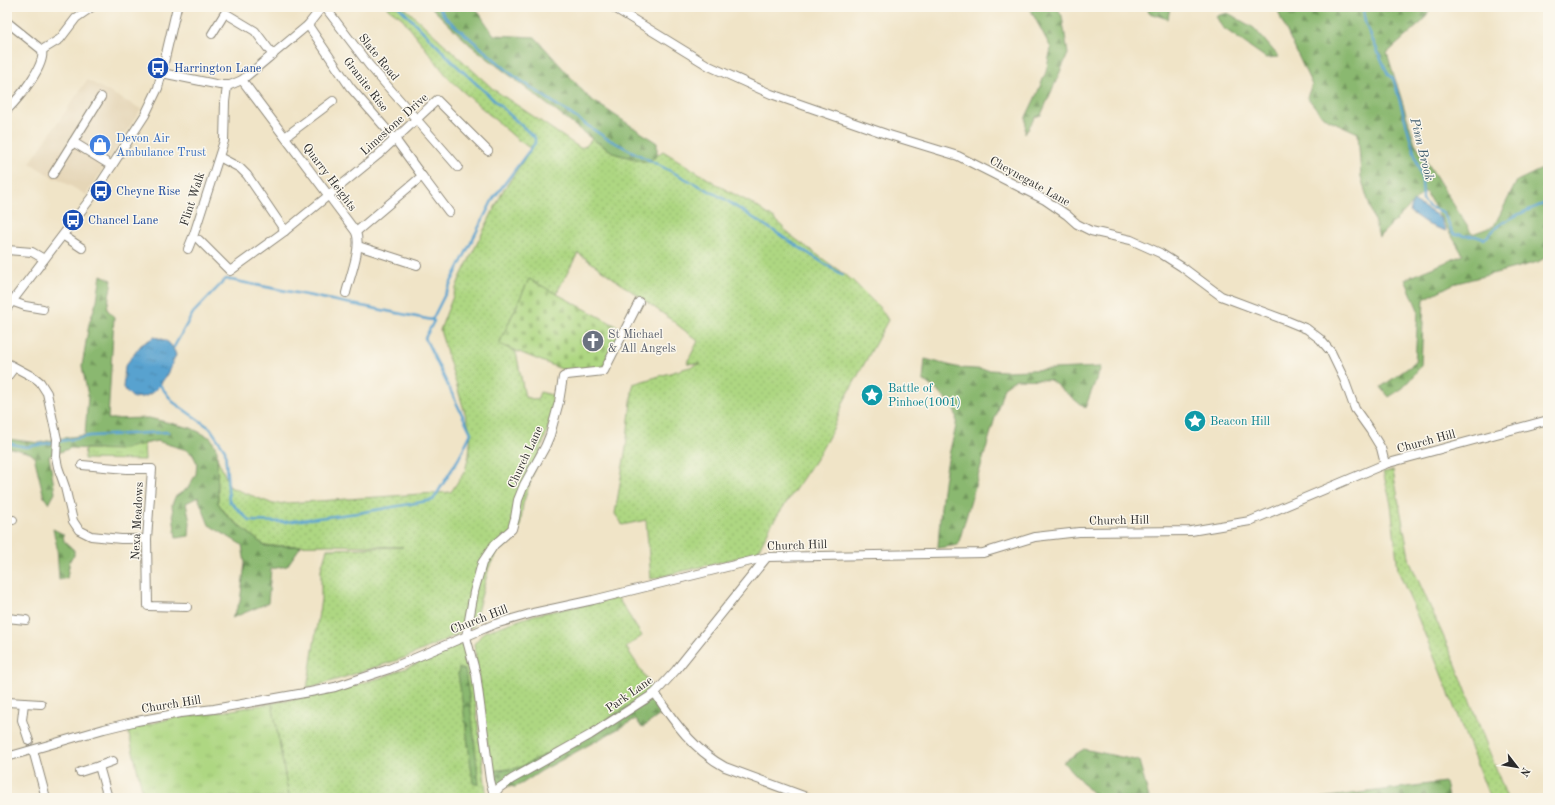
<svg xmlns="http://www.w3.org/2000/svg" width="1555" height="805" font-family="'Old Standard TT',serif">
	<defs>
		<pattern id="grass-dots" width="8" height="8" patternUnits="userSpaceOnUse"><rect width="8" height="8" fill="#aed782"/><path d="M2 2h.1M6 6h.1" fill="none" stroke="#96b970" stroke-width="1.8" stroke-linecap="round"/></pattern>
		<pattern id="forest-firs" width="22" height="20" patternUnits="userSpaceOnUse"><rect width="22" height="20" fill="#8ab870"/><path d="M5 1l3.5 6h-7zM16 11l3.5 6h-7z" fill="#71965c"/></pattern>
		<pattern id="cemetery-stones" width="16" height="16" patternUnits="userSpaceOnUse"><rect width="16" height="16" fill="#aed782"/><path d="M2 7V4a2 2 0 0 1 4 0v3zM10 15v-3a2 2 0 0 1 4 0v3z" fill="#96b970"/></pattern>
		<pattern id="park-tufts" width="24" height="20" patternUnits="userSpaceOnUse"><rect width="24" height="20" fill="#aed782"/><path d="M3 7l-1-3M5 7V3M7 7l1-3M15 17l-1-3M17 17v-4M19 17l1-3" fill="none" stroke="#96b970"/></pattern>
		<pattern id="water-ripples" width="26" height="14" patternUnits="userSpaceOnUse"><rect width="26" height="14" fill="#58a2cf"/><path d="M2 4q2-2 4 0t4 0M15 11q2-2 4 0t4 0" fill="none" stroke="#4984a8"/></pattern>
	</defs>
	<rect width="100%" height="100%" fill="#fbf7ec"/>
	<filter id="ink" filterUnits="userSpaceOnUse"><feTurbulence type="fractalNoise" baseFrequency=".025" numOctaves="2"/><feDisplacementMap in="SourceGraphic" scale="8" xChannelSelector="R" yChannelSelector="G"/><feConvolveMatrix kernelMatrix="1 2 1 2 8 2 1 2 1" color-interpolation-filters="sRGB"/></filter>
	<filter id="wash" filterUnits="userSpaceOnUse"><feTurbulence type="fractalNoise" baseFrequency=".012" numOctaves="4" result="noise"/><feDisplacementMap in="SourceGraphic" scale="16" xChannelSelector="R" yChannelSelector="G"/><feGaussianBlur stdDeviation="0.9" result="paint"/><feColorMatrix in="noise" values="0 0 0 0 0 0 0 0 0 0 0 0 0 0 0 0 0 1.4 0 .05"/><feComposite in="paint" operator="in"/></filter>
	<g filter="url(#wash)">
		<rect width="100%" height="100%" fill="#f0e4c7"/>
		<polygon fill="#e5d6b7" points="87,80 141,109 86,195 57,178 55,179 30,163"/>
		<g fill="url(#grass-dots)" stroke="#6c8156">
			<polygon points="386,7 404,7 493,89 580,148 586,146 592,139 616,154 647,162 663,151 726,190 753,204 776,220 790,235 852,280 881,309 888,320 844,401 834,427 818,456 771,525 757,553 651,579 646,520 622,525 621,522 615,514 626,447 633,384 700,364 687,363 698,341 665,315 578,253 556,294 529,279 499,344 516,352 525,397 537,400 540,392 556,396 551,419 523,504 520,528 507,545 498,551 489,567 473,627 460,629 458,634 407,657 307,689 321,599 321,569 327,549 403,547 328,545 265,546 228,516 218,503 217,458 230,487 273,504 451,492 465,471 469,455 471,433 440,330 460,278 503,191 531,149 517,139 450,80 402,18"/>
			<polygon points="1393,471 1410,562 1455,662 1507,798 1490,798 1440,671 1398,570 1391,504 1383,472"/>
			<polygon points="618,598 642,636 626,647 651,686 651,692 583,735 519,768 491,771 474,644 484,632 534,615"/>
			<polygon points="458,644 463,644 466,650 472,674 486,791 485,798 289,798 272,703 325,694 383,677 414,665 433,654"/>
		</g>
		<g fill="url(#forest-firs)" stroke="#5a724e">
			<polygon points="431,7 475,7 494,35 535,37 589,98 657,143 657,156 647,162 616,154 592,139 469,44"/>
			<polygon points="1029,7 1057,7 1062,16 1068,54 1041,115 1035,117 1025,134 1026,117 1036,96 1046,72 1051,48"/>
			<polygon points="1147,7 1170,7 1168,19 1149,13"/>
			<polygon points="1277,7 1431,8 1423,21 1387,53 1415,143 1472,234 1494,226 1517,181 1548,166 1548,256 1538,262 1453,284 1424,299 1421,366 1403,388 1389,397 1381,387 1415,363 1418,310 1405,279 1463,255 1425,191 1379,237 1361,177 1358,133 1323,117 1307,97 1312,85 1281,19"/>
			<polygon points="1228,13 1254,28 1279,57 1266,58 1222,27 1216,16"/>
			<polygon points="101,275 112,280 107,309 114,317 108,419 149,418 191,428 211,438 217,450 218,503 227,516 265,546 301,546 287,566 271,569 268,603 232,618 240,602 245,563 242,545 209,525 198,497 186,503 190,522 189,536 176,538 172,505 175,497 188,488 196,474 197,463 193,455 187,450 180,448 157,441 119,450 71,448 49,456 55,493 49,504 44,497 34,456 30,453 7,447 7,439 39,443 56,439 85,435 88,396 82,366 89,324 97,300"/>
			<path d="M 925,359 L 960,368 L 1006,371 L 1101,367 L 1085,408 L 1050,380 L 1016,379 L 1004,387 L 958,545 L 938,548 C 940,512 943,477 952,442 C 955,431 959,419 954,409 C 950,400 931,386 923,380 Z"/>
			<polygon points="53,529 63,534 64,541 74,550 74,556 70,560 67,578 59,580 57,547"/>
			<polygon points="459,668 465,670 472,717 479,785 473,783 463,706 458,674"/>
			<polygon points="651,692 664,712 642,728 636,719 541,771 523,783 515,787 497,784 491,771 519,768 583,735"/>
			<polygon points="1084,749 1139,761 1149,798 1097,798 1063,762"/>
			<polygon points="1445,782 1448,798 1321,798"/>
		</g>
		<polygon fill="url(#cemetery-stones)" stroke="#6c8156" points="529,279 624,330 604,371 569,372 499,344"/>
		<g fill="url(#park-tufts)" stroke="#6c8156">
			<polygon points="144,444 145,460 84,459 85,449 119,450"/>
			<polygon points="272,703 289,798 144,798 128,730 172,718 227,711"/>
		</g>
		<g fill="url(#water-ripples)" stroke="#42667d">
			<polygon points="1413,201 1440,217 1446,231 1429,225 1410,212"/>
			<path d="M 154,337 C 166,339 172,343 176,355 C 170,369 161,390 146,396 C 142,398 137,397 133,398 L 123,388 L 125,366 L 141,345 Z"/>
		</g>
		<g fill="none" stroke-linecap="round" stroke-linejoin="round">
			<g stroke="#58a2cf" stroke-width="2.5">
				<polyline points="438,7 446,18 514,76 606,138 721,197 842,275"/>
				<path d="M 1363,7 L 1365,23 L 1388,74 L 1393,78 L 1395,84 L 1422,180 L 1423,200 L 1429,207 L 1441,211 L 1446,218 L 1452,232 L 1455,235 L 1461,234 L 1463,236 L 1475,236 L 1484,239 C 1490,235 1493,230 1498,226 C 1513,215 1532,209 1548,202"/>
				<polyline points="174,347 193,313 226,279 432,320"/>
				<polyline points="160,385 173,402 210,428 225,450 229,501 250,521 285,522 358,513 433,500 459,458 471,433 425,338 434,321 432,320 493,199 535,143 535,138 456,65 399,7"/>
				<polyline points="7,443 26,447 90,436 168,432"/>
			</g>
		</g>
	</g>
	<g filter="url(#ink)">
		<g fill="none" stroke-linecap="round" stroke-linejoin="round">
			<g stroke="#8e8879" stroke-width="10">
				<g id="minor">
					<polyline points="325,7 369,65 458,167"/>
					<polyline points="613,7 709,66 771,94 886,134 958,156 1045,200 1067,215 1077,224 1091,231 1131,240 1160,253 1182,267 1221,296 1285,320 1307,329 1320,339 1331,352 1344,379 1355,409 1370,430 1381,448 1385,464"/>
					<polyline points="7,22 42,50"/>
					<polyline points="308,25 350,87 395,139 422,176"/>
					<polyline points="212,34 225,13 255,31 273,55"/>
					<polyline points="42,50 60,39 76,18 92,7"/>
					<polyline points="162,73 220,85 230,85 242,80 308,25 322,7"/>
					<path d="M 242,80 L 356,232 C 362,248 350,276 346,293"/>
					<path d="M 7,110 C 18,99 46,66 42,50"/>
					<polyline points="285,137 333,101"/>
					<polyline points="73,142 101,97"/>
					<polyline points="223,159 240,168 247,175 285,231"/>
					<polyline points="53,174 73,142 112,166"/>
					<polyline points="356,232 422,176 449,212"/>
					<polyline points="64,236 82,248"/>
					<polyline points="199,240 230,271 285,231 378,155 437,100 488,151"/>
					<polyline points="358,246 417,265"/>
					<polyline points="188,249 194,234 224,141 225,102 227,86"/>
					<polyline points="7,250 32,252 44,259"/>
					<polyline points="11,301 25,306 43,309"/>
					<polyline points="7,308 91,198 145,115 158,88 177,7"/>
					<polyline points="7,363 35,378 40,382 47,393 57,439 56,457 58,467 65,487 73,521 79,530 91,536 121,539 147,539"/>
					<polyline points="7,377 14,368"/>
					<polyline points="82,465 127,469 152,469 147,539 148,606 187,607"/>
					<polyline points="7,520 13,520"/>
					<polyline points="7,618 26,620"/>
					<path d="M 655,693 C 673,722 695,751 725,767 L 809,798"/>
					<polyline points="7,702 41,704"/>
					<polyline points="24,703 22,720 29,741"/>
					<polyline points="33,750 46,798"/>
					<polyline points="7,757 104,729 137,721 180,713 214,709 310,692 335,687 389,669 495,624 533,613 593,600 767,557 983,553 1035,537 1079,532 1191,531 1250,521 1385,464 1548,420"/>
					<polyline points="99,766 113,761"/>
					<polyline points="80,772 99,766 108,798"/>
					<polyline points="494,795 490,780 476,674 466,637 474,592 482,563 494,545 512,529 515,518 518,500 524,485 545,447 550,435 559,402 563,377 567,375 604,371 639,302"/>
					<polyline points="492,797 499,788 512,779 590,735 655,693 676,670 767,557"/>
				</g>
			</g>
			<use href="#minor" stroke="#fff" stroke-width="8"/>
		</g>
	</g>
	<defs>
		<g id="bus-disc" transform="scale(1.15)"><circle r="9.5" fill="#1a4fb4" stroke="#fbf7ec"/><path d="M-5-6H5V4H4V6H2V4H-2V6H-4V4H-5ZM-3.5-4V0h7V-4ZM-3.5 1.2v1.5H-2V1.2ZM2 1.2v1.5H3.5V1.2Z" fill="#fff"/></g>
		<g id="shop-disc" transform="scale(1.15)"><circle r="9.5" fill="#3f7fe0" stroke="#fbf7ec"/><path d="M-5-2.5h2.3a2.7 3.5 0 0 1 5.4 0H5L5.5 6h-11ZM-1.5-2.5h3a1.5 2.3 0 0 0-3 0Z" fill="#fff"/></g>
		<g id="church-disc" transform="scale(1.15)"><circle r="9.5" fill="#6b7280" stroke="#fbf7ec"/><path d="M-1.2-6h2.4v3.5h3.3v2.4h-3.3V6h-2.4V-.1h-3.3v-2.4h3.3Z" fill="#fff"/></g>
		<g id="sight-disc" transform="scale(1.15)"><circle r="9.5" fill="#0f9aa8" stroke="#fbf7ec"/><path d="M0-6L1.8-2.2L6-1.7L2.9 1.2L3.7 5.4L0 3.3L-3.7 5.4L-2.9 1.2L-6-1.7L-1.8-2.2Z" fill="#fff"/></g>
	</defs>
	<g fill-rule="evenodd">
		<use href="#bus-disc" x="158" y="68"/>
		<use href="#shop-disc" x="100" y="145"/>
		<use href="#bus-disc" x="101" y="191"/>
		<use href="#bus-disc" x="73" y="220"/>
		<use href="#church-disc" x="593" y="341"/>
		<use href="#sight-disc" x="872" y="395"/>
		<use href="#sight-disc" x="1195" y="421"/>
	</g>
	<g text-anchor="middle" stroke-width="3" stroke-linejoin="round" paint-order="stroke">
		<g font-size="12" fill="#2b2b2b" stroke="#fbf7ec">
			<text transform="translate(379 57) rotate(51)" y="4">Slate Road</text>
			<text transform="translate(366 84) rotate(52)" y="4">Granite Rise</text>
			<text transform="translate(394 124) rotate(-42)" y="4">Limestone Drive</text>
			<text transform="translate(330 177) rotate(53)" y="4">Quarry Heights</text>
			<text transform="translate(1030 181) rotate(29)" y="4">Cheynegate Lane</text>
			<text transform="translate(192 199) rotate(-72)" y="4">Flint Walk</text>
			<text transform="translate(1426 441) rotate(-15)" y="4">Church Hill</text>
			<text transform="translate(525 457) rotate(-65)" y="4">Church Lane</text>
			<text transform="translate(1119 520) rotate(-1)" y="4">Church Hill</text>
			<text transform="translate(137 521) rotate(-87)" y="4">Nexa Meadows</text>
			<text transform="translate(797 545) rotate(-2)" y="4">Church Hill</text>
			<text transform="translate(479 619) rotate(-21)" y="4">Church Hill</text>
			<text transform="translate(629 694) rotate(-35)" y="4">Park Lane</text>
			<text transform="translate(171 704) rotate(-9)" y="4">Church Hill</text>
		</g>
		<g font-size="12" fill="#164399" stroke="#fbf7ec" text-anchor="start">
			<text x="174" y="72">Harrington Lane</text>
			<text x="116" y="195">Cheyne Rise</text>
			<text x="88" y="224">Chancel Lane</text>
		</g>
		<g font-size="12" fill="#366cbe" stroke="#fbf7ec" text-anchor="start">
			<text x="116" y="142">Devon Air<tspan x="116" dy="14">Ambulance Trust</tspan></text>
		</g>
		<g font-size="12" fill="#5b616d" stroke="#fbf7ec" text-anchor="start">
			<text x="608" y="338">St Michael<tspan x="608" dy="14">&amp; All Angels</tspan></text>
		</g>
		<g font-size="12" fill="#0d838f" stroke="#fbf7ec" text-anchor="start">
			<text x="888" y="392">Battle of<tspan x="888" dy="14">Pinhoe(1001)</tspan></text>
			<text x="1210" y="425">Beacon Hill</text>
		</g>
		<g font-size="13" font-style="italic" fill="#3d5b6d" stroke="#fbf7ec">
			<text transform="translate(1423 149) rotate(76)" y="5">Pinn Brook</text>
		</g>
	</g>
	<rect width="1555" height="805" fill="none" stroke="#fbf7ec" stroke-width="24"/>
	<g transform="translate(1517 767) rotate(121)" stroke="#fbf7ec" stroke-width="3" paint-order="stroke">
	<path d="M0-3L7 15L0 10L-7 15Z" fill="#2b2b2b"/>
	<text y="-6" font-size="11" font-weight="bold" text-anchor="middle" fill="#2b2b2b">N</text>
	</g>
</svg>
